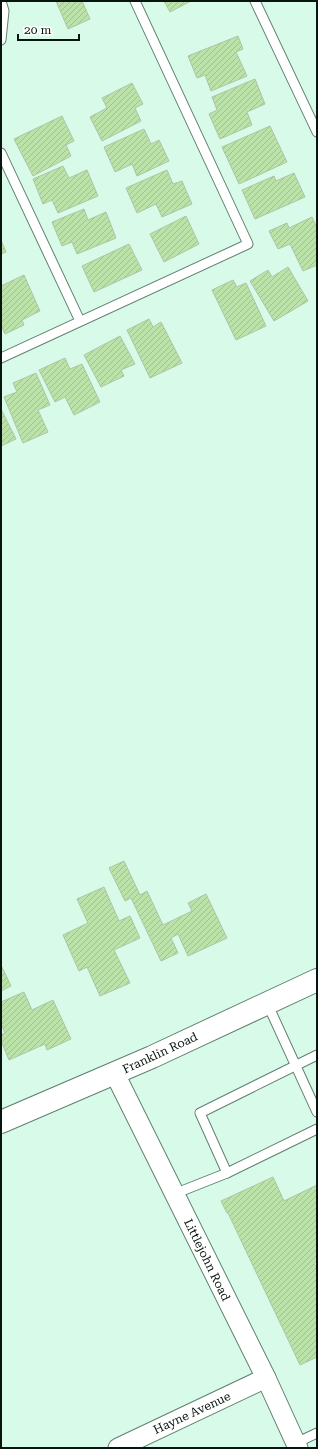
<svg xmlns="http://www.w3.org/2000/svg" width="318" height="1449" font-family="'Roboto Serif',serif">
	<defs>
		<pattern id="building-hatch" width="6" height="6" patternUnits="userSpaceOnUse"><rect width="6" height="6" fill="#bbe2a9"/><path d="M-1 1l2-2M0 6l6-6M5 7l2-2" fill="none" stroke="#9fc190"/></pattern>
	</defs>
	<rect width="100%" height="100%" fill="#d8fbe9"/>
	<g fill="url(#building-hatch)" stroke="#b0c3a8">
		<polygon points="56,1 82,1 90,19 68,29"/>
		<polygon points="164,1 191,1 170,12"/>
		<polygon points="238,36 243,49 236,52 247,76 211,91 205,75 197,78 188,56"/>
		<polygon points="255,79 265,104 247,112 252,125 220,139 209,114 217,110 212,97"/>
		<polygon points="132,83 143,104 135,108 141,121 102,141 90,117 107,108 102,98"/>
		<polygon points="62,116 74,141 66,145 71,156 33,176 14,139"/>
		<polygon points="270,126 287,162 239,184 222,147"/>
		<polygon points="144,129 151,144 159,140 169,161 137,176 132,164 115,172 104,147"/>
		<polygon points="63,166 69,178 87,170 98,196 58,213 52,200 43,204 33,179"/>
		<polygon points="167,170 173,184 182,181 192,204 162,217 156,204 137,213 126,188"/>
		<polygon points="294,173 305,197 255,219 242,190 274,176 276,181"/>
		<polygon points="84,209 88,220 106,212 116,238 77,254 72,242 62,246 52,222"/>
		<polygon points="186,216 199,244 164,262 150,234"/>
		<polygon points="312,217 317,228 317,265 303,271 290,244 278,249 269,231 287,223 289,228"/>
		<polygon points="1,240 6,252 1,254"/>
		<polygon points="129,244 142,270 94,292 82,266"/>
		<polygon points="288,267 308,301 274,321 250,281 268,270 272,277"/>
		<polygon points="24,275 40,311 22,320 24,325 5,334 1,325 1,286"/>
		<polygon points="233,280 237,287 246,283 266,326 236,340 212,290"/>
		<polygon points="149,319 153,327 161,322 182,363 150,378 127,330"/>
		<polygon points="120,336 135,364 121,370 124,376 101,387 84,355"/>
		<polygon points="65,358 70,369 82,364 100,402 74,415 65,397 55,402 39,370"/>
		<polygon points="36,373 50,405 38,410 48,432 23,443 4,397 17,392 13,383"/>
		<polygon points="1,409 16,439 1,446"/>
		<polygon points="124,861 140,895 147,891 163,925 192,911 188,903 206,894 227,938 188,956 178,934 171,938 178,953 161,961 131,898 125,901 109,868"/>
		<polygon points="104,887 119,921 130,916 140,938 114,950 130,983 100,996 87,967 79,971 63,935 88,923 77,899"/>
		<polygon points="1,965 11,986 1,991"/>
		<polygon points="24,992 32,1010 53,1000 71,1039 47,1050 45,1044 9,1060 1,1041 1,1035 5,1033 1,1024 1,1002"/>
		<polygon points="273,1177 284,1201 317,1185 317,1262 314,1263 317,1269 317,1357 300,1365 228,1213 227,1213 221,1201"/>
	</g>
	<g fill="none" stroke-linecap="round" stroke-linejoin="round">
		<g stroke="#618071" stroke-width="11">
			<g id="service">
				<polyline points="255,1 317,132"/>
				<polyline points="1,40 4,11 1,1"/>
				<polyline points="1,153 80,321"/>
				<polyline points="1,358 248,244 135,1"/>
				<polyline points="267,1003 317,1112"/>
				<polyline points="227,1173 200,1113 317,1055"/>
				<polyline points="174,1194 227,1173 317,1129"/>
				<polyline points="296,1443 317,1433"/>
			</g>
		</g>
		<g stroke="#618071" stroke-width="21">
			<g id="minor">
				<polyline points="115,1074 266,1378 298,1448"/>
				<polyline points="118,1448 266,1378"/>
			</g>
		</g>
		<g stroke="#618071" stroke-width="24">
			<polyline id="secondary" points="1,1122 152,1057 317,980"/>
		</g>
		<use href="#service" stroke="#fff" stroke-width="9"/>
		<use href="#minor" stroke="#fff" stroke-width="19"/>
		<use href="#secondary" stroke="#fff" stroke-width="22"/>
	</g>
	<g text-anchor="middle" stroke-width="3.5" stroke-linejoin="round" paint-order="stroke">
		<g font-size="12" fill="#08140e" stroke="#fff">
			<text transform="translate(160 1053) rotate(-25)" y="4">Franklin Road</text>
			<text transform="translate(207 1260) rotate(64)" y="4">Littlejohn Road</text>
			<text transform="translate(192 1413) rotate(-25)" y="4">Hayne Avenue</text>
		</g>
	</g>
	<rect width="318" height="1449" fill="none" stroke="#08140e" stroke-width="4"/>
	<path d="M18 34v6h61v-6" fill="none" stroke="#08140e" stroke-width="2"/>
	<text x="24" y="34" font-size="12" fill="#08140e" stroke="#ffffff" stroke-width="3" paint-order="stroke">20 m</text>
</svg>
